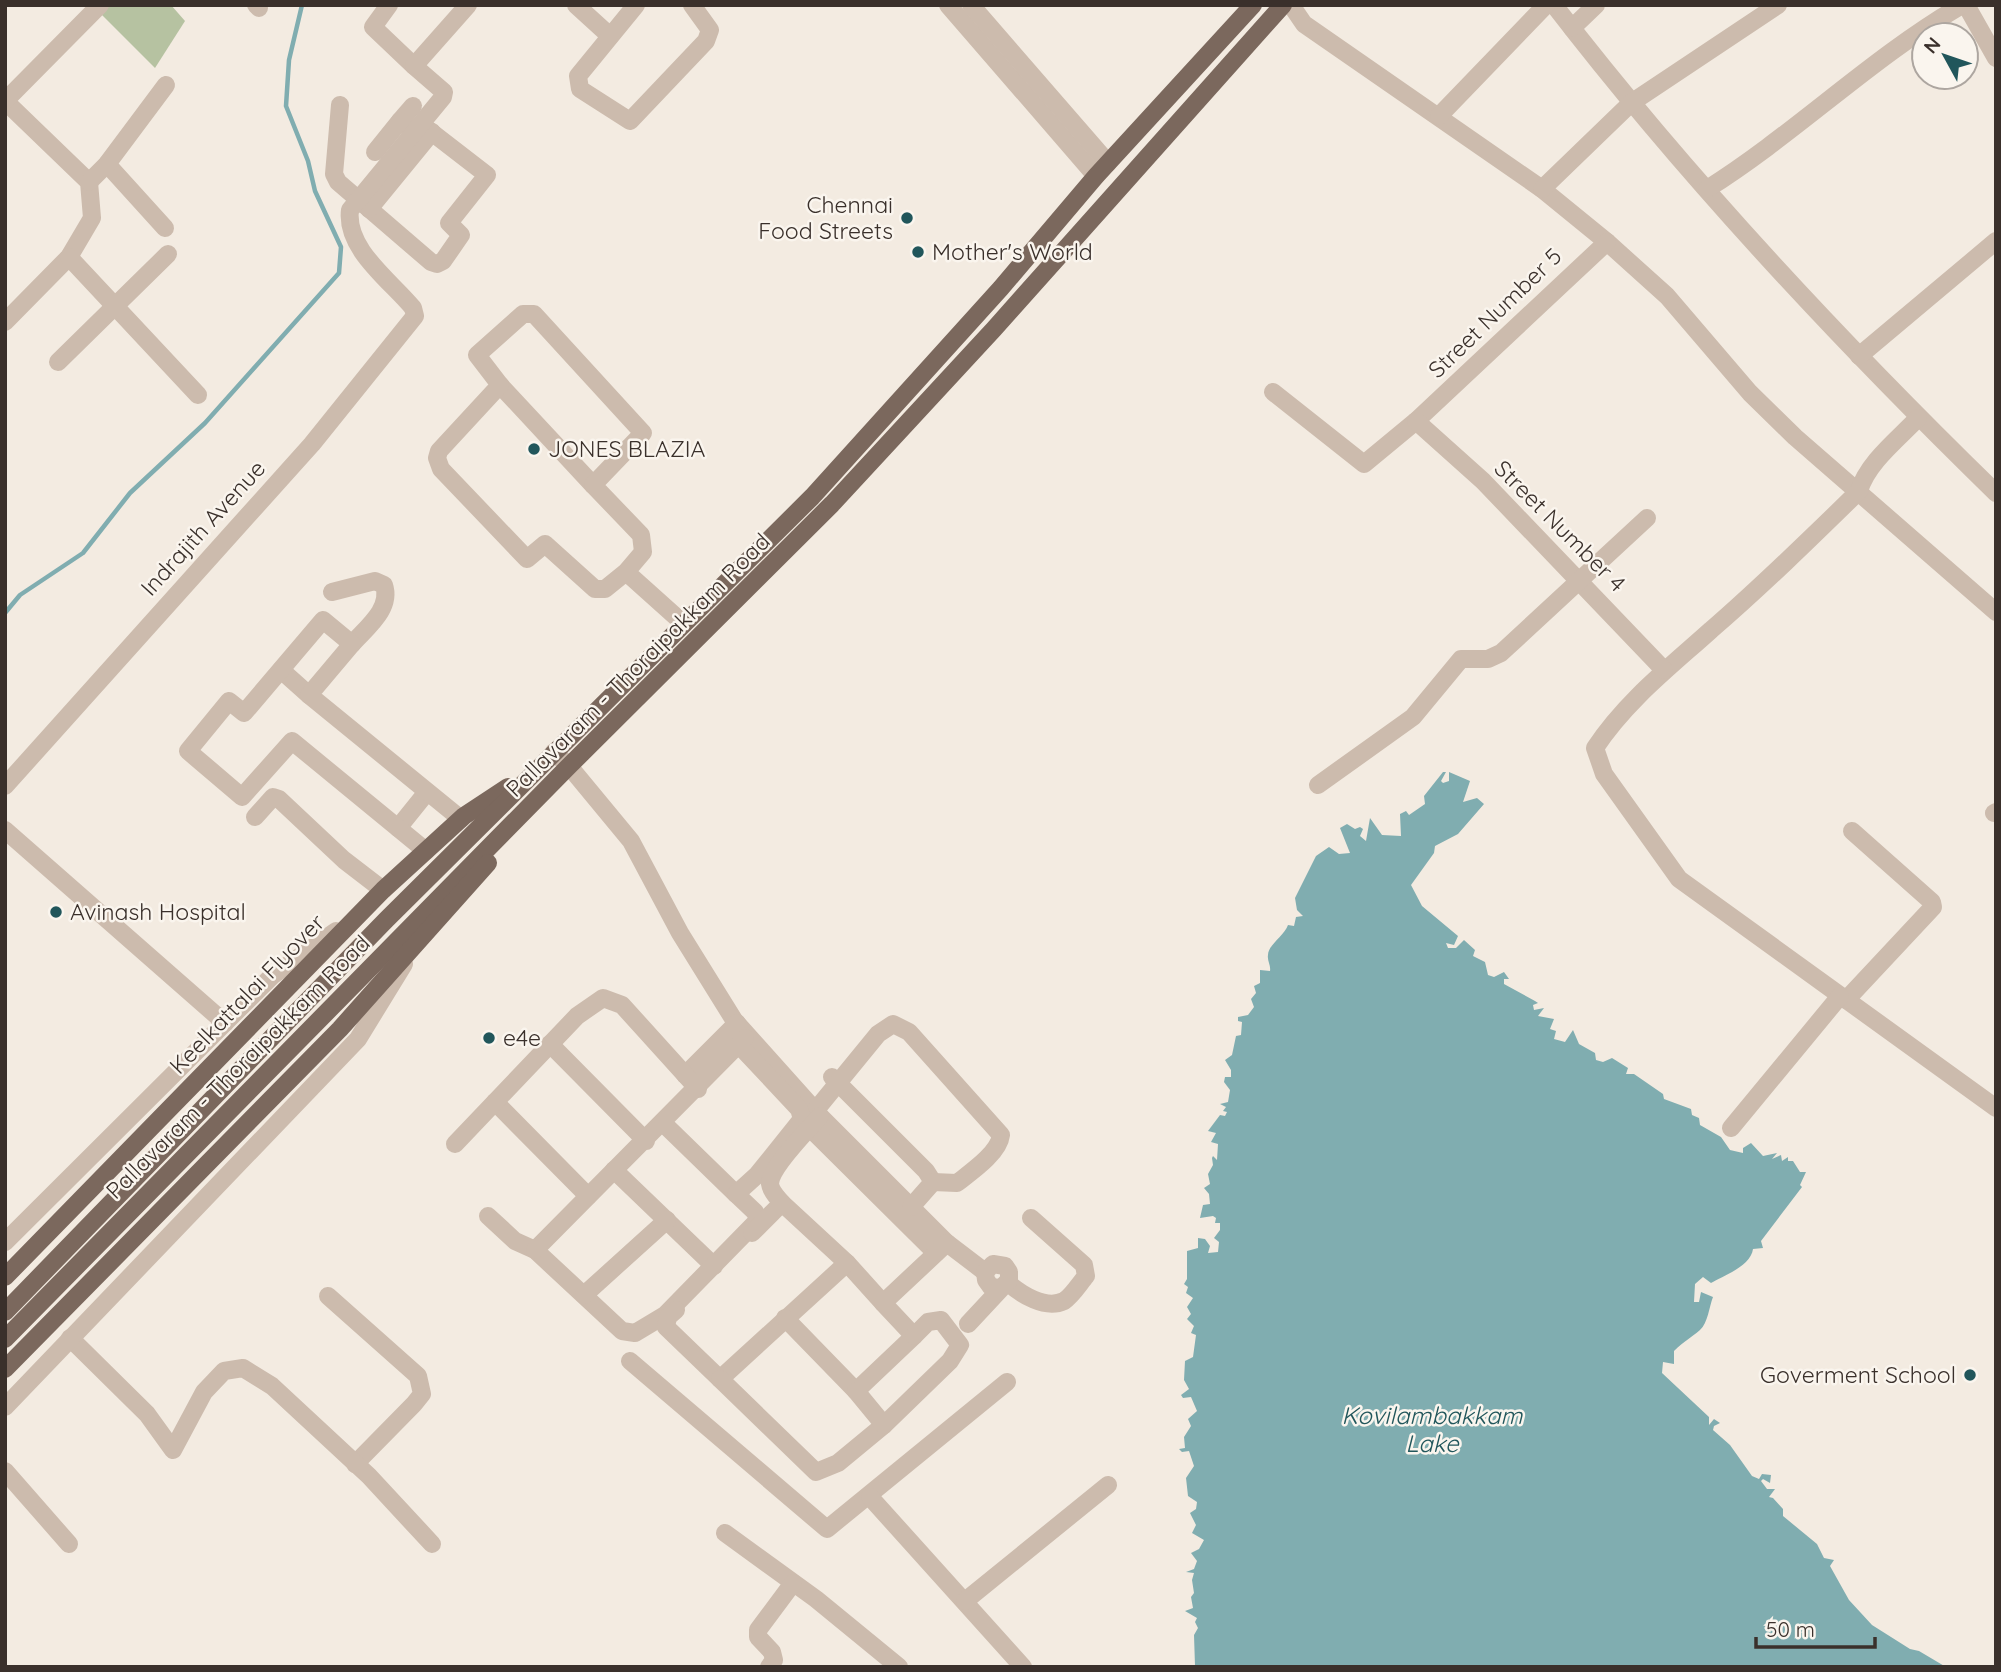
<svg xmlns="http://www.w3.org/2000/svg" width="2001" height="1672" font-family="Quicksand,sans-serif">
	<rect width="100%" height="100%" fill="#f3ebe1"/>
	<polygon fill="#b6c2a1" points="109,5 171,5 185,21 155,68 101,14"/>
	<path fill="#80adb0" d="M 1443,772 L 1446,772 L 1441,781 L 1443,783 L 1449,781 L 1449,772 L 1470,781 L 1463,802 L 1477,798 L 1484,804 L 1458,834 L 1435,846 L 1434,853 L 1411,885 L 1422,906 L 1458,936 L 1454,945 L 1446,943 L 1448,948 L 1456,948 L 1464,940 L 1475,950 L 1473,956 L 1485,962 L 1488,975 L 1494,977 L 1504,972 L 1509,979 L 1504,979 L 1504,984 L 1535,1001 L 1538,1003 L 1533,1005 L 1534,1010 L 1544,1008 L 1538,1016 L 1554,1019 L 1550,1029 L 1556,1031 L 1554,1039 L 1565,1042 L 1573,1030 L 1579,1044 L 1595,1053 L 1596,1060 L 1603,1062 L 1612,1058 L 1628,1068 L 1626,1074 L 1634,1074 L 1663,1094 L 1664,1099 L 1691,1109 L 1692,1115 L 1699,1118 L 1700,1125 L 1721,1137 L 1730,1150 L 1743,1153 L 1743,1148 L 1751,1143 L 1763,1156 L 1777,1153 L 1772,1159 L 1781,1155 L 1782,1161 L 1788,1157 L 1788,1161 L 1793,1161 L 1800,1172 L 1806,1172 L 1800,1185 L 1802,1187 L 1761,1241 L 1763,1248 L 1753,1249 C 1751,1266 1723,1276 1711,1283 L 1703,1277 L 1695,1284 L 1694,1302 L 1699,1302 L 1701,1292 L 1713,1297 C 1709,1307 1708,1323 1700,1330 C 1691,1338 1685,1340 1674,1351 L 1674,1364 L 1663,1362 L 1662,1373 L 1709,1417 L 1709,1425 L 1714,1419 L 1720,1423 L 1714,1426 L 1713,1430 L 1730,1445 L 1752,1476 L 1759,1479 L 1762,1474 L 1771,1475 L 1770,1483 L 1763,1479 L 1761,1481 L 1767,1489 L 1775,1489 L 1769,1497 L 1773,1498 L 1783,1509 L 1783,1516 L 1817,1544 L 1824,1558 L 1834,1560 L 1830,1566 L 1849,1600 L 1872,1625 L 1910,1649 L 1919,1651 L 1946,1667 L 1195,1666 L 1194,1635 L 1198,1628 L 1195,1622 L 1197,1618 L 1185,1611 L 1193,1608 L 1191,1597 L 1194,1593 L 1192,1580 L 1194,1573 L 1186,1572 L 1194,1569 L 1197,1561 L 1191,1553 L 1199,1549 L 1204,1540 L 1192,1533 L 1196,1525 L 1190,1513 L 1196,1509 L 1197,1502 L 1188,1496 L 1186,1478 L 1194,1466 L 1189,1451 L 1182,1452 L 1179,1449 L 1185,1448 L 1184,1437 L 1191,1426 L 1188,1419 L 1197,1411 L 1191,1397 L 1183,1398 L 1181,1395 L 1189,1389 L 1184,1380 L 1185,1361 L 1193,1357 L 1196,1335 L 1191,1333 L 1194,1326 L 1187,1319 L 1191,1314 L 1187,1307 L 1193,1298 L 1186,1293 L 1188,1287 L 1184,1284 L 1187,1279 L 1187,1251 L 1198,1248 L 1198,1238 L 1205,1239 L 1210,1246 L 1208,1253 L 1218,1252 L 1219,1242 L 1214,1238 L 1220,1230 L 1220,1223 L 1215,1223 L 1216,1218 L 1213,1216 L 1200,1218 L 1203,1205 L 1210,1204 L 1209,1194 L 1204,1188 L 1210,1184 L 1208,1174 L 1213,1165 L 1212,1158 L 1213,1156 L 1217,1160 L 1218,1144 L 1211,1142 L 1216,1133 L 1208,1131 L 1220,1115 L 1225,1116 L 1227,1112 L 1223,1111 L 1226,1107 L 1220,1104 L 1228,1102 L 1230,1090 L 1224,1082 L 1225,1077 L 1231,1077 L 1231,1070 L 1225,1060 L 1232,1055 L 1236,1036 L 1241,1035 L 1242,1022 L 1238,1021 L 1238,1017 L 1248,1015 L 1254,1007 L 1251,999 L 1256,993 L 1254,986 L 1260,983 L 1260,970 L 1270,971 C 1271,965 1267,961 1268,955 C 1268,945 1284,936 1288,925 L 1294,926 L 1296,917 L 1303,916 L 1297,910 L 1295,898 L 1316,856 L 1329,847 L 1339,854 L 1350,853 L 1340,828 L 1347,824 L 1355,829 L 1360,827 L 1363,829 L 1360,836 L 1366,841 L 1370,818 L 1382,835 L 1401,836 L 1400,814 L 1406,811 L 1409,815 L 1425,804 L 1424,796 Z"/>
	<g fill="none" stroke-linecap="round" stroke-linejoin="round">
		<polyline stroke="#80adb0" stroke-width="4.5" points="5,613 20,595 83,553 130,493 205,423 339,273 341,247 315,191 308,161 286,106 289,60 302,5"/>
		<g stroke="#ccbbad" stroke-width="18">
			<polyline points="256,5 259,8"/>
			<polyline points="389,5 373,27 414,66"/>
			<polyline points="576,5 610,36"/>
			<polyline points="636,5 578,76 580,89 630,121 706,41 710,30 692,5"/>
			<polyline points="948,5 1096,176"/>
			<polyline points="971,5 1108,163"/>
			<polyline points="1291,5 1304,24 1542,189 1607,242 1667,296 1750,393 1795,437 1996,612"/>
			<path d="M 1554,5 C 1688,179 1839,340 1996,493"/>
			<polyline points="1966,5 1996,58"/>
			<polyline points="1572,28 1596,5"/>
			<polyline points="5,101 89,182 92,218 69,257 5,322"/>
			<polyline points="5,101 100,5"/>
			<polyline points="340,105 334,174 338,182 431,262 437,264 443,261 461,235 449,223 487,175 421,124"/>
			<polyline points="1439,116 1546,5"/>
			<polyline points="400,121 413,106"/>
			<polyline points="375,152 400,121 414,132"/>
			<polyline points="107,164 165,228"/>
			<polyline points="89,182 107,164 166,85"/>
			<polyline points="1542,189 1631,103 1778,5"/>
			<path d="M 1707,189 C 1796,133 1871,58 1962,5"/>
			<polyline points="369,209 432,132"/>
			<polyline points="69,257 198,395"/>
			<polyline points="1859,356 1996,241"/>
			<polyline points="58,362 168,254"/>
			<polyline points="500,385 593,485"/>
			<polyline points="1273,392 1364,464 1416,421 1607,242"/>
			<path d="M 1918,418 C 1898,439 1867,463 1859,491 C 1811,538 1762,586 1711,630 C 1670,667 1626,701 1595,748 L 1604,774 L 1679,879 L 1996,1108"/>
			<polyline points="1416,421 1483,481 1664,670"/>
			<polyline points="626,572 643,552 641,535 593,485 643,433 534,314 523,314 477,355 500,385 439,451 437,458 441,469 527,559 545,544 595,589 605,589 626,572 684,624"/>
			<path d="M 332,592 L 375,581 L 384,585 C 392,609 366,628 352,644"/>
			<polyline points="281,670 309,695"/>
			<polyline points="554,752 569,766 631,841 680,933 734,1020 820,1116 947,1243 985,1272"/>
			<polyline points="1318,785 1413,717 1461,659 1488,659 1501,653 1647,518"/>
			<path d="M 5,786 L 312,444 L 415,316 L 413,308 C 391,281 345,249 350,210 L 443,97 L 444,92 L 414,66 L 468,5"/>
			<polyline points="1994,813 1996,812"/>
			<polyline points="255,817 273,797 279,799 344,860 383,890"/>
			<polyline points="398,828 427,792"/>
			<polyline points="5,830 225,1023"/>
			<polyline points="426,851 292,741 242,797 188,751 229,701 244,713 323,620 352,644 309,695 461,819"/>
			<polyline points="1846,1000 1933,907 1932,902 1852,831"/>
			<polyline points="550,1044 646,1141"/>
			<polyline points="685,1075 737,1023"/>
			<polyline points="832,1077 926,1171 933,1182 911,1207"/>
			<polyline points="495,1102 588,1196"/>
			<path d="M 815,1111 L 878,1034 L 893,1024 L 909,1032 L 1001,1135 C 999,1153 971,1172 957,1183 L 933,1182"/>
			<polyline points="663,1123 736,1194"/>
			<polyline points="810,1128 936,1253"/>
			<polyline points="1731,1128 1840,996"/>
			<polyline points="455,1144 577,1016 603,998 622,1005 698,1089"/>
			<polyline points="614,1170 714,1266"/>
			<polyline points="782,1203 847,1263 883,1303"/>
			<polyline points="488,1216 515,1241 535,1250 622,1331 635,1333 665,1315 758,1220 755,1212 736,1194 757,1175 802,1119 799,1109 739,1045"/>
			<path d="M 752,1233 L 782,1203 C 778,1198 771,1192 770,1184 C 770,1167 808,1130 820,1116"/>
			<polyline points="5,1242 272,976 336,931"/>
			<polyline points="535,1250 745,1038"/>
			<path d="M 1008,1283 C 1021,1294 1045,1310 1064,1301 C 1072,1296 1080,1283 1086,1276 L 1084,1265 L 1031,1218"/>
			<polyline points="584,1295 667,1220"/>
			<polyline points="328,1296 418,1376 422,1394 414,1404 355,1464"/>
			<polyline points="676,1310 668,1317 666,1327 720,1379 847,1263"/>
			<polyline points="785,1318 856,1391 914,1336 883,1303 947,1243"/>
			<polyline points="968,1324 1009,1280 1009,1272 1005,1266 993,1264 985,1272 986,1280 991,1287 1000,1288"/>
			<polyline points="70,1338 147,1414 173,1450 204,1392 224,1371 243,1368 272,1386 369,1476 432,1544"/>
			<polyline points="630,1361 827,1529 1007,1382"/>
			<polyline points="720,1379 816,1472 838,1463 884,1425"/>
			<polyline points="856,1391 884,1425 950,1361 960,1345 941,1320 928,1322 914,1336"/>
			<polyline points="5,1407 358,1039 404,964"/>
			<polyline points="5,1471 69,1544"/>
			<polyline points="870,1497 1023,1667"/>
			<polyline points="725,1533 816,1599 899,1667"/>
			<polyline points="965,1601 1108,1485"/>
			<polyline points="769,1667 774,1660 772,1652 758,1637 758,1630 793,1583"/>
		</g>
		<g stroke="#7b685d" stroke-width="18">
			<polyline points="5,1277 383,890 464,816 508,787"/>
			<polyline points="5,1312 386,920 812,497 1001,288 1096,176 1253,5"/>
			<polyline points="5,1339 569,766 832,504 994,329 1283,5"/>
			<polyline points="5,1369 340,1029 488,863"/>
		</g>
	</g>
	<g fill="#21565b" stroke="#faf5ee" stroke-width="2.5">
		<circle cx="907" cy="218" r="7"/>
		<circle cx="918" cy="252" r="7"/>
		<circle cx="534" cy="449" r="7"/>
		<circle cx="56" cy="912" r="7"/>
		<circle cx="489" cy="1038" r="7"/>
		<circle cx="1970" cy="1375" r="7"/>
	</g>
	<g text-anchor="middle" stroke-width="5" stroke-linejoin="round" paint-order="stroke">
		<g font-size="23" fill="#3a302b" stroke="#faf5ee" text-anchor="start">
			<text x="893" y="213" text-anchor="end">Chennai<tspan x="893" dy="26">Food Streets</tspan></text>
			<text x="932" y="260">Mother's World</text>
			<text x="548" y="457">JONES BLAZIA</text>
			<text x="70" y="920">Avinash Hospital</text>
			<text x="503" y="1046">e4e</text>
			<text x="1956" y="1383" text-anchor="end">Goverment School</text>
		</g>
		<g font-size="23" fill="#3a302b" stroke="#faf5ee">
			<text transform="translate(1495 313) rotate(-44)" y="8">Street Number 5</text>
			<text transform="translate(1560 526) rotate(45)" y="8">Street Number 4</text>
			<text transform="translate(203 528) rotate(-48)" y="8">Indrajith Avenue</text>
			<text transform="translate(638 665) rotate(-45)" y="8">Pallavaram - Thoraipakkam Road</text>
			<text transform="translate(247 994) rotate(-46)" y="8">Keelkattalai Flyover</text>
			<text transform="translate(238 1067) rotate(-45)" y="8">Pallavaram - Thoraipakkam Road</text>
		</g>
		<g font-size="24" font-style="italic" fill="#21565b" stroke="#faf5ee">
			<text x="1432" y="1424">Kovilambakkam<tspan x="1432" dy="28">Lake</tspan></text>
		</g>
	</g>
	<rect width="2001" height="1672" fill="none" stroke="#3a302b" stroke-width="14"/>
	<g transform="translate(1945 56) rotate(310)"><circle r="33" fill="#faf5ee" stroke="#ada6a0" stroke-width="2"/>
	<path d="M0-5L12 26L0 18L-12 26Z" fill="#21565b"/>
	<text y="-10" font-size="19" font-weight="bold" text-anchor="middle" fill="#3a302b">N</text>
	</g>
	<path d="M1756 1637v10h119v-10" fill="none" stroke="#3a302b" stroke-width="3.5"/>
	<text x="1766" y="1637" font-size="21" fill="#3a302b" stroke="#faf5ee" stroke-width="5" paint-order="stroke">50 m</text>
</svg>
